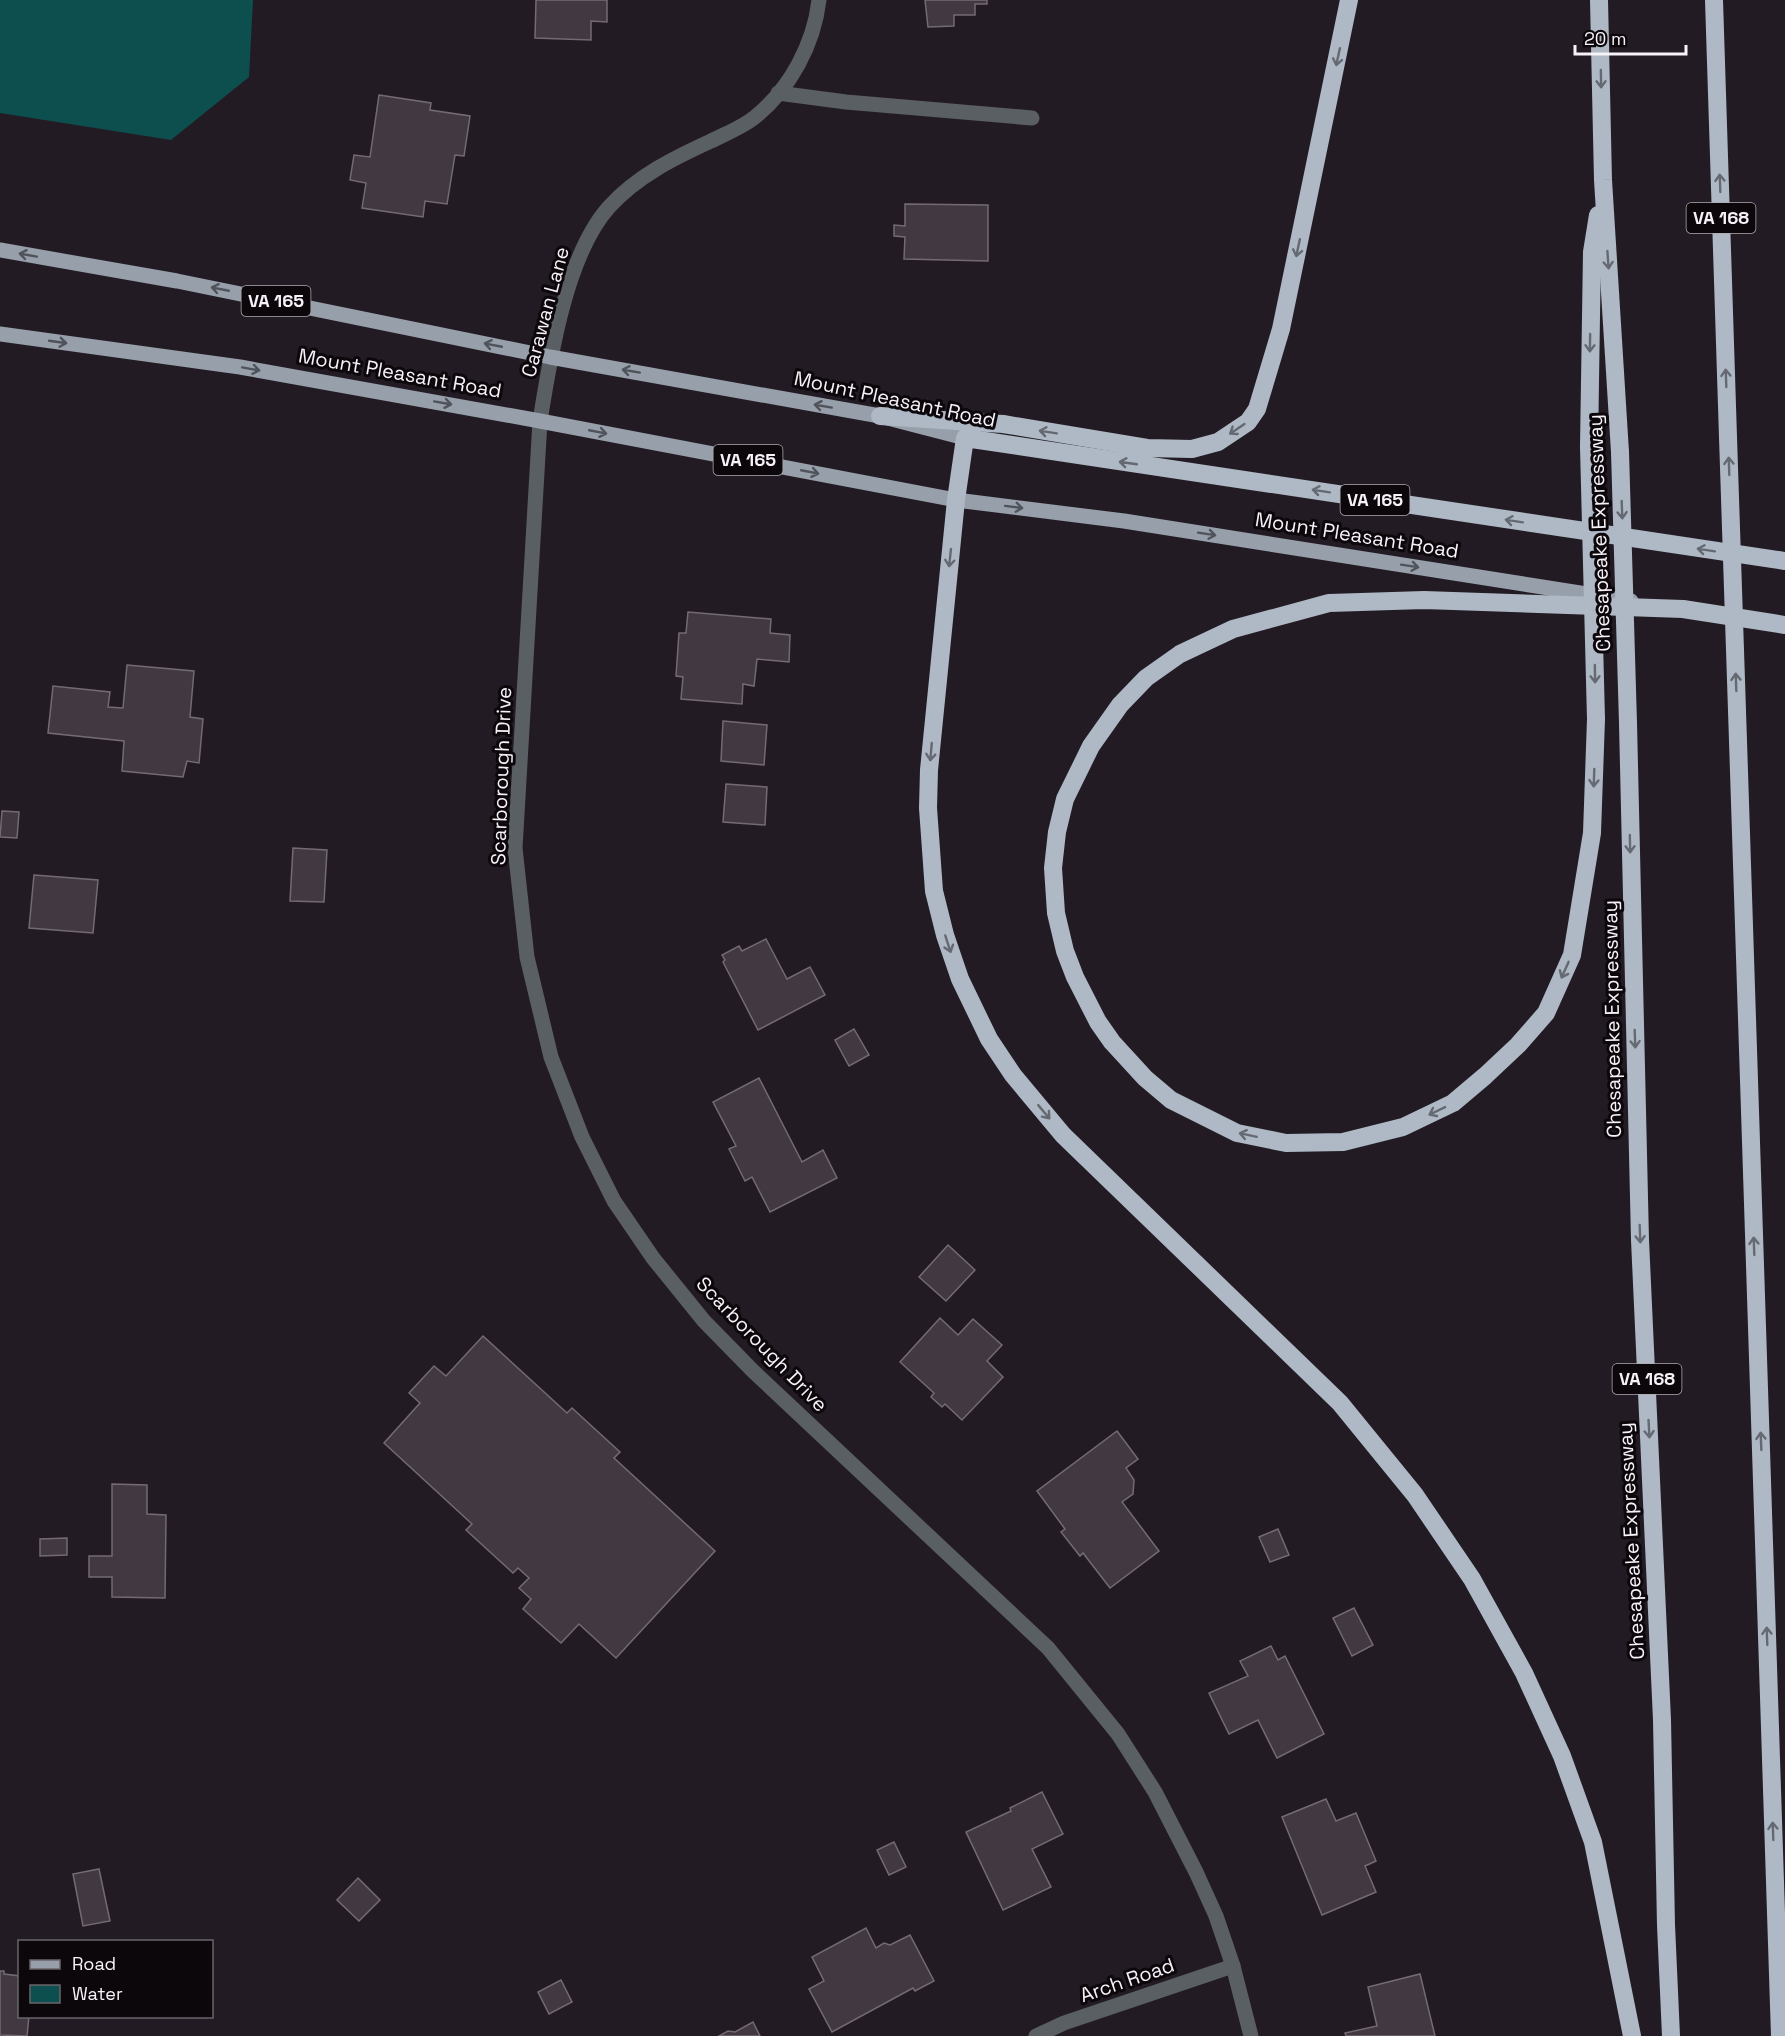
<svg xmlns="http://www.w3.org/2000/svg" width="1785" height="2036" font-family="'Space Grotesk',sans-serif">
	<rect width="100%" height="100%" fill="#231b24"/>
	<polygon fill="#0d4e4e" points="0,0 253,0 249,77 171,140 0,113"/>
	<g fill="#413842" stroke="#746a75" stroke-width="1.5">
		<polygon points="536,0 607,0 607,22 591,21 591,40 535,38"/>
		<polygon points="925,0 987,0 987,4 975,4 975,15 954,15 954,26 928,27"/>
		<polygon points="379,95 431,103 430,110 470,116 464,156 455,155 447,204 425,201 423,217 362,208 366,183 350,180 354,155 370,157"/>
		<polygon points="905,204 988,205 988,261 904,259 905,237 894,236 894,225 905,226"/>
		<polygon points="688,612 771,619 770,633 790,635 789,662 757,659 754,686 743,684 742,704 681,699 683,677 676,676 679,633 686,633"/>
		<polygon points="127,665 194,671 190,717 203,719 199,763 187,761 183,777 122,771 124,741 48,733 53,686 110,692 108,707 123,708"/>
		<polygon points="723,721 767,725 764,765 721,761"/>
		<polygon points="726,784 767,787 765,825 723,822"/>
		<polygon points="2,811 19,812 17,838 0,837"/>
		<polygon points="293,848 327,850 324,902 290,901"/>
		<polygon points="34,875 98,880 93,933 29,928"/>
		<polygon points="766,939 787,979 810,967 825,995 758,1030 723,962 725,960 722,955 739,946 742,951"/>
		<polygon points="854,1029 869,1055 849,1066 835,1040"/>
		<polygon points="759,1078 802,1162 823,1150 837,1178 770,1212 752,1177 745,1181 729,1149 736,1146 713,1102"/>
		<polygon points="948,1245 975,1270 946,1301 919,1277"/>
		<polygon points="940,1318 958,1335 973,1319 1002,1345 987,1361 1003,1377 962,1420 945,1404 942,1407 931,1397 934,1393 900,1362"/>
		<polygon points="483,1336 567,1413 572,1408 620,1452 614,1458 715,1551 616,1658 579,1624 561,1643 523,1609 531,1599 519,1588 529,1578 518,1568 513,1573 466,1530 472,1524 384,1443 420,1403 409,1393 434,1366 446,1376"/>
		<polygon points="1117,1431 1138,1459 1126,1468 1134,1480 1133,1494 1122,1502 1159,1551 1110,1588 1083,1553 1080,1556 1061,1532 1065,1529 1037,1491"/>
		<polygon points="112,1484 147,1485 147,1514 166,1515 165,1598 112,1597 112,1577 89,1577 89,1556 112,1556"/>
		<polygon points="1278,1529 1289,1555 1270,1562 1259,1537"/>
		<polygon points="67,1538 67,1555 40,1556 40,1539"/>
		<polygon points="1354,1608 1373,1645 1352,1656 1333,1618"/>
		<polygon points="1271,1646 1278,1660 1285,1656 1324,1734 1277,1758 1258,1720 1229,1734 1209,1693 1248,1676 1240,1661"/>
		<polygon points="1042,1792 1063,1834 1032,1849 1051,1887 1003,1910 966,1832 1011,1811 1010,1808"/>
		<polygon points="1326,1799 1336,1821 1356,1813 1376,1861 1365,1866 1376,1892 1322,1915 1282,1817"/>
		<polygon points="894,1842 906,1867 889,1875 877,1850"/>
		<polygon points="99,1869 110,1921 83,1926 73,1874"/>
		<polygon points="358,1878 380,1900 359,1921 337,1900"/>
		<polygon points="866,1928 876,1948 884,1943 890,1945 910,1935 934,1981 915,1991 913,1988 832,2032 809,1989 824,1981 812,1957"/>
		<polygon points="0,1971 4,1971 4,1974 20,1976 20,2016 29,2016 27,2036 0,2035"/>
		<polygon points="1420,1974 1435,2036 1346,2036 1345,2033 1377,2026 1368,1987"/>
		<polygon points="561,1980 572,2002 549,2014 538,1992"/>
		<polygon points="753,2022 760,2036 719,2036 728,2031 735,2032"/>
	</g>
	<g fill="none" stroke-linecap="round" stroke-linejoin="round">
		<polyline stroke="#5a5f63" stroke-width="15" points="778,93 846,102 1032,118"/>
		<g stroke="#5a5f63" stroke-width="15">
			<path d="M 819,0 C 814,44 790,89 755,117 C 743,127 725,134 711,141 C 674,158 637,176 609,207 C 566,255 550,358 540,421 L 515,848 L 527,957 L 551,1057 L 582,1137 L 614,1201 L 653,1258 L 704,1321 L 753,1371 L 1048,1648 L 1118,1734 L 1155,1792 L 1196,1872 L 1216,1916 L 1233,1966 L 1251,2036"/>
			<polyline points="1036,2036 1064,2023 1233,1966"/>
		</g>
		<g stroke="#969faa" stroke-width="15">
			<polyline points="0,250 177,281 550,357 880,416 965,438"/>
			<polyline points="0,334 240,367 540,421 956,500 1124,521 1631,601"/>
		</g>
		<g stroke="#aeb9c5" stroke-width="18">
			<polyline points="1599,0 1603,180 1620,452"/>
			<polyline points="1714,0 1728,437"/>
			<polyline points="880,416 1003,424 1147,448 1192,449 1218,442 1248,422 1257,409 1281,329 1349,0"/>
			<polyline points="1589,447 1592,252 1598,215"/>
			<polyline points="1596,719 1592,833 1572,955 1546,1013 1518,1045 1485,1076 1453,1103 1403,1127 1343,1142 1286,1143 1237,1133 1171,1100 1145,1078 1112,1042 1098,1022 1075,977 1065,951 1056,913 1053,868 1057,832 1065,799 1091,746 1120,705 1146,678 1180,654 1233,629 1329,603 1424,600 1683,609 1785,625"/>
			<polyline points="1628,723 1640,1240 1662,1720 1666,1925 1671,2036"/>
			<polyline points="1738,741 1780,2036"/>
			<polyline points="1632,2036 1593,1842 1562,1756 1524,1673 1472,1579 1415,1495 1340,1403 1063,1135 1013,1075 989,1039 960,979 945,935 934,891 928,808 929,770 956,500 965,438 1785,561"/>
		</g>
		<g stroke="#aeb9c5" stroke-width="18">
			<polyline points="1728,437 1738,741"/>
			<polyline points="1589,447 1596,719"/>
			<polyline points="1620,452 1628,723"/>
		</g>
	</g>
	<defs><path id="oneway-shaft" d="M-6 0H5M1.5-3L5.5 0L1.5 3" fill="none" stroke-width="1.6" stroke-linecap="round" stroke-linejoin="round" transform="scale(1.5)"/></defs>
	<g stroke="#656971">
		<use href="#oneway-shaft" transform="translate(1338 57) rotate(102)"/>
		<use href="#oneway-shaft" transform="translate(1601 79) rotate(89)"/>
		<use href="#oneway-shaft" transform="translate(1720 183) rotate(-92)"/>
		<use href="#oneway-shaft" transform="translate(1298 248) rotate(102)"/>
		<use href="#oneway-shaft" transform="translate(1608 260) rotate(86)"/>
		<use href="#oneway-shaft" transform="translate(1590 343) rotate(91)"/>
		<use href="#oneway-shaft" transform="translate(1726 378) rotate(-92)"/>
		<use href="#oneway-shaft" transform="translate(1237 429) rotate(146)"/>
		<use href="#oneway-shaft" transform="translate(1048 432) rotate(-171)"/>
		<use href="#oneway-shaft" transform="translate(1128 463) rotate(-172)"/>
		<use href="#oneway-shaft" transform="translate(1729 466) rotate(-92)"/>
		<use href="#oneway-shaft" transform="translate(1321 491) rotate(-171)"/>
		<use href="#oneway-shaft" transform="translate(1622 510) rotate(88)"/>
		<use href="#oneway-shaft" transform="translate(1514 521) rotate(-171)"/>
		<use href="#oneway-shaft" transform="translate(1706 550) rotate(-171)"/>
		<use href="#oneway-shaft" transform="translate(950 558) rotate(96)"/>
		<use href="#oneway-shaft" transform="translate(1595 674) rotate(89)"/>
		<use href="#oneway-shaft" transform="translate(1736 682) rotate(-92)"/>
		<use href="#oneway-shaft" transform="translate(931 752) rotate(95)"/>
		<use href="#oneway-shaft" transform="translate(1594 778) rotate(92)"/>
		<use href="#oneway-shaft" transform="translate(1630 844) rotate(89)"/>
		<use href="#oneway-shaft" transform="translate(948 944) rotate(72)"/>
		<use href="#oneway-shaft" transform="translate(1565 970) rotate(114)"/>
		<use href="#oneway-shaft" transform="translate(1635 1039) rotate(88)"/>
		<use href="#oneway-shaft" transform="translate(1437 1111) rotate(154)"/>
		<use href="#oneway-shaft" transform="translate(1044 1112) rotate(50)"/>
		<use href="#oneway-shaft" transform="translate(1248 1135) rotate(-168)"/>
		<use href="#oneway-shaft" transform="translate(1640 1234) rotate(88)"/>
		<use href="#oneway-shaft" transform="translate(1754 1246) rotate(-92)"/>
		<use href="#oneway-shaft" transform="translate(1649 1429) rotate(87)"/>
		<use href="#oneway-shaft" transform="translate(1761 1441) rotate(-92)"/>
		<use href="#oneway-shaft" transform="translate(1767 1636) rotate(-92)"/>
		<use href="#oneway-shaft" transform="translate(1773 1831) rotate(-92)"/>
	</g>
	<g stroke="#50535a">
		<use href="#oneway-shaft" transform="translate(28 255) rotate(-170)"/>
		<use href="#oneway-shaft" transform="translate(220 289) rotate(-169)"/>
		<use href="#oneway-shaft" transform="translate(58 342) rotate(8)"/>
		<use href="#oneway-shaft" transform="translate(493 345) rotate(-169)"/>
		<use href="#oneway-shaft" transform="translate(251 369) rotate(10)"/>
		<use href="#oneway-shaft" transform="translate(631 371) rotate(-170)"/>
		<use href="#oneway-shaft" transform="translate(443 403) rotate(10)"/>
		<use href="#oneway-shaft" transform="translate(823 406) rotate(-170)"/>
		<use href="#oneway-shaft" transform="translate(598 432) rotate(11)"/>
		<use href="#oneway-shaft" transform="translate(810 472) rotate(11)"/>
		<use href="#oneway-shaft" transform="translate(1014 507) rotate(7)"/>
		<use href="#oneway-shaft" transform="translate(1207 534) rotate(9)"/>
		<use href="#oneway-shaft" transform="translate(1410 566) rotate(9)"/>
	</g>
	<g text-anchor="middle" stroke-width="6" stroke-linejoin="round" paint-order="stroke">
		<g fill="#0b070b" stroke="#b0abb1" stroke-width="1.5">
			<rect x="1686.5" y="203" width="69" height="30" rx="4.5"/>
			<rect x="241.5" y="286" width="69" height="30" rx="4.5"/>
			<rect x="713.5" y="445" width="69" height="30" rx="4.5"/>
			<rect x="1340.5" y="485" width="69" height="30" rx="4.5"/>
			<rect x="1612.5" y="1364" width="69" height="30" rx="4.5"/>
		</g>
		<g font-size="18" font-weight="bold" fill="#f7f1f8">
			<text x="1721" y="224">VA 168</text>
			<text x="276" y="307">VA 165</text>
			<text x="748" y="466">VA 165</text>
			<text x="1375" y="506">VA 165</text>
			<text x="1647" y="1385">VA 168</text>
		</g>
		<g font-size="20" fill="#f7f1f8" stroke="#0b070b">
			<text transform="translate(545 312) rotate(-75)" y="7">Carawan Lane</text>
			<text transform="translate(400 373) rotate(10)" y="7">Mount Pleasant Road</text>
			<text transform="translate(895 399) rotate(12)" y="7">Mount Pleasant Road</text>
			<text transform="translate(1599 533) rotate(-92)" y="7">Chesapeake Expressway</text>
			<text transform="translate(1357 535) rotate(9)" y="7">Mount Pleasant Road</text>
			<text transform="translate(501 776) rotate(-88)" y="7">Scarborough Drive</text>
			<text transform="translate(1612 1019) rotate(-91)" y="7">Chesapeake Expressway</text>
			<text transform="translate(762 1344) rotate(46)" y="7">Scarborough Drive</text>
			<text transform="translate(1631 1541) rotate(-93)" y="7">Chesapeake Expressway</text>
			<text transform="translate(1127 1980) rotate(-19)" y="7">Arch Road</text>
		</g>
	</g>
	<rect x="18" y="1940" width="195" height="78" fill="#0b070b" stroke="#69656a" stroke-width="1.5"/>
	<rect x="30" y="1960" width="30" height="9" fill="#969faa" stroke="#69656a" stroke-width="1.5"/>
	<text x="72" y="1970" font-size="18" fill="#f7f1f8">Road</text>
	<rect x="30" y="1985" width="30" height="18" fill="#0d4e4e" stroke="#69656a" stroke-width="1.5"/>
	<text x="72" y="2000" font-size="18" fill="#f7f1f8">Water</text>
	<path d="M1575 45v9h111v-9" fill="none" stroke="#f7f1f8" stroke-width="3"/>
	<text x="1584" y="45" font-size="18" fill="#f7f1f8" stroke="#0b070b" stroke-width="4.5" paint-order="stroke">20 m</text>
</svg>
